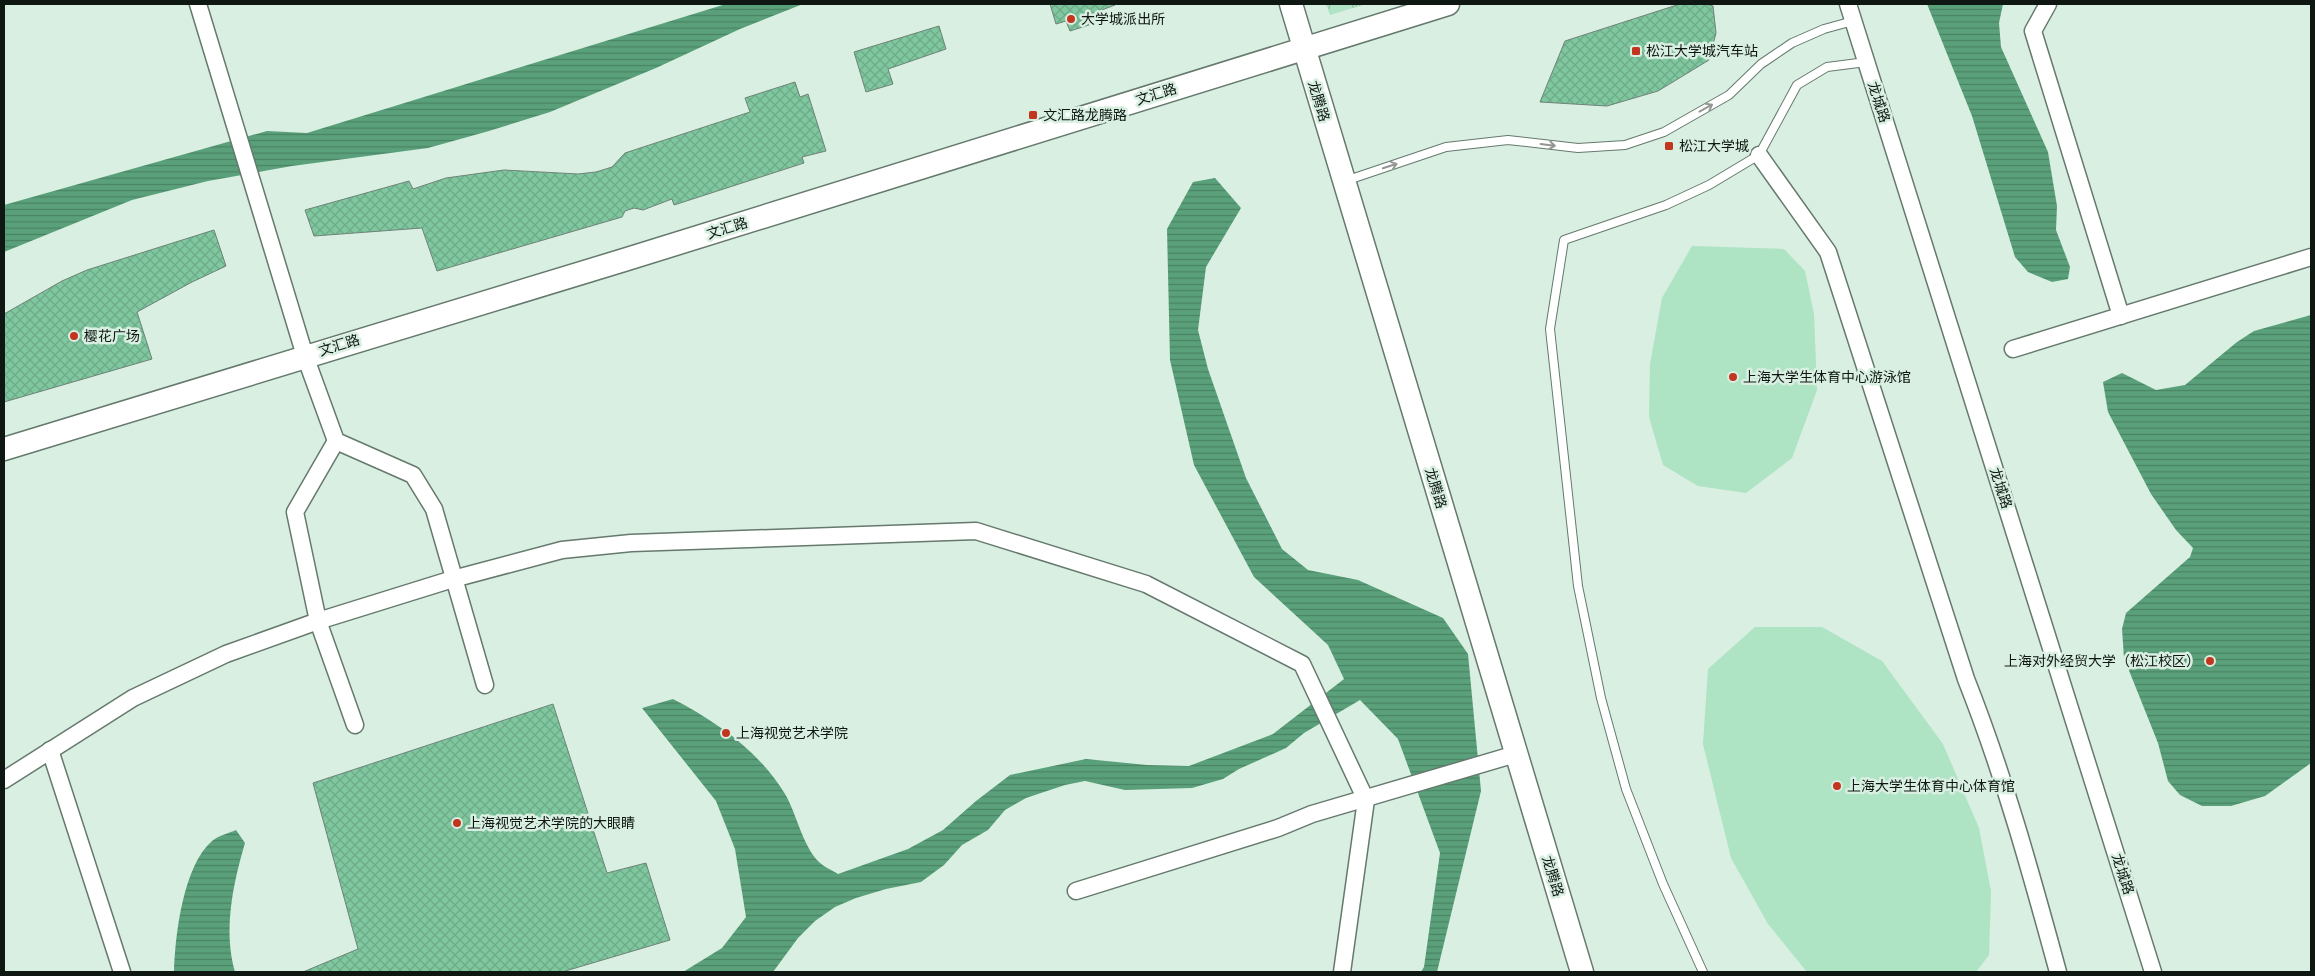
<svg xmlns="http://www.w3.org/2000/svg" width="2315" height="976" font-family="'Fira Sans','Noto Sans SC',sans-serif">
	<defs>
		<pattern id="park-tufts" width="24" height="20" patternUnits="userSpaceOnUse" patternTransform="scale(1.25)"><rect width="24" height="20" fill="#aee3c4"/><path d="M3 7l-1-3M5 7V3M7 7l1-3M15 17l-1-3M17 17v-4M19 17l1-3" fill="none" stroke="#94c2a7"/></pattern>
		<pattern id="water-rules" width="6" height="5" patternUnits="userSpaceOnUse" patternTransform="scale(1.25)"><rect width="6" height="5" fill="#5aa17b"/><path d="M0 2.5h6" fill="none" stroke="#498263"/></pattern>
		<pattern id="building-cross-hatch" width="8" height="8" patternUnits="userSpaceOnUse" patternTransform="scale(1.25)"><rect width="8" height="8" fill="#7fc79f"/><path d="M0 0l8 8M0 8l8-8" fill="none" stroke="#6daa88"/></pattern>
	</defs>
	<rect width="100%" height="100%" fill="#d8efe1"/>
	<g fill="#aee3c4">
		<polygon points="1692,246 1784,249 1805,271 1814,314 1817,390 1792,458 1746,493 1698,486 1663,465 1649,417 1650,364 1662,298"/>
		<polygon points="1755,627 1822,627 1882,661 1943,744 1979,828 1991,891 1989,955 1976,972 1807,972 1768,924 1731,858 1703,744 1708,669"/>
	</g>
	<polygon fill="url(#park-tufts)" points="1326,4 1366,4 1330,15"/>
	<g fill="url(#water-rules)">
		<polygon points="726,4 803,4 740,29 656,68 550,112 489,131 428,148 292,166 208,181 132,200 4,252 4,205 267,131 307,133"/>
		<polygon points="1927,4 2003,4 1999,23 2001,47 2048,152 2057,206 2056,230 2070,267 2068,279 2052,282 2028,272 2015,257 1972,116"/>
		<path d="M 1215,178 L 1241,208 L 1206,267 L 1198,330 L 1208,369 L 1246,478 L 1282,549 L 1308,570 L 1358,580 L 1443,618 L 1468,654 L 1481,791 L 1437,972 L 1421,972 L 1424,967 L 1440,853 L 1398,739 L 1360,700 L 1304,733 L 1286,748 L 1239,769 L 1223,779 L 1192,788 L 1125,790 L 1085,781 L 1065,785 L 1026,798 L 1005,810 L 988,830 L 962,845 L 944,865 L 921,882 L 886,889 L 856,898 L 835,907 L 815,921 L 798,938 L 773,972 L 683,972 L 722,948 L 746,917 L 735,849 L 716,801 L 642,708 L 673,699 C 717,722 758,750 785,794 C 796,812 803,847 819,862 C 824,867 832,870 838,874 L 908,849 L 943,830 L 976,801 L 1010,775 L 1086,759 L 1147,765 L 1189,766 L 1273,734 L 1344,679 L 1328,645 L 1254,577 L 1194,465 L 1170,360 L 1167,229 L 1193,182 Z"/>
		<polygon points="2311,315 2311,763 2265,796 2231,806 2202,806 2180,795 2168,781 2158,743 2124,658 2122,629 2126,613 2190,557 2193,548 2176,530 2151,494 2108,412 2103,382 2122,373 2156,390 2185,385 2237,342 2254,331"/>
		<path d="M 236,830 L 245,843 C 233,884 223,930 235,972 L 174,972 C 175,936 183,866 212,841 C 218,836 229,833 236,830 Z"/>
	</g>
	<g fill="url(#building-cross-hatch)" stroke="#6e8377">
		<polygon points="1050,4 1115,4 1115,5 1086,16 1089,25 1070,31 1066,21 1056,24"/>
		<polygon points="1680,4 1706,4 1713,6 1716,33 1709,60 1658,91 1607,106 1540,102 1565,41"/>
		<polygon points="939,26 946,49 888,69 893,84 866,92 854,52"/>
		<polygon points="795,82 800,97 808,94 826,151 802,157 804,163 674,205 672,199 643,210 634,208 625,211 622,217 437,271 422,228 314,236 305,210 409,181 413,189 446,178 504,170 578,174 596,172 612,167 625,153 750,112 745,98"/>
		<polygon points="214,230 226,266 192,282 137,312 152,359 4,402 4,314 62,281 87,270"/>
		<polygon points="553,704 607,873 646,863 670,940 562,972 303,972 358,949 313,783"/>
	</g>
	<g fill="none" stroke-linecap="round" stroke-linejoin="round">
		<g stroke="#65796d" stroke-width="10">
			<g id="lane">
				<polyline points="1345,181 1446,147 1508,140 1578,148 1625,145 1664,132 1729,95 1761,64 1792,43 1824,29 1853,21"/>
				<polyline points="1703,972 1663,884 1626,789 1601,698 1578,586 1550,329 1564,240 1666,205 1709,185 1759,155 1797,85 1827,67 1866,62"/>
			</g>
		</g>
		<g stroke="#65796d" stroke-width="19">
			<g id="street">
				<polyline points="198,4 305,356 336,441 413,475 434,509 485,685"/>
				<polyline points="1848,4 2153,972"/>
				<polyline points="2048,4 2033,31 2121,316"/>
				<path d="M 1759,155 L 1828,252 L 1966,679 C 2004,775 2031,873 2058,972"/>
				<polyline points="2013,349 2311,257"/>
				<polyline points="336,441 295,512 318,621 355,725"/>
				<polyline points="50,750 122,972"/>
				<polyline points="4,780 133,698 226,654 318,621 453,579 562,550 631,543 976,531 1146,584 1302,664 1366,800 1342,972"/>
				<polyline points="1076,891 1278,828 1312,814 1516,754"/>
			</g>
		</g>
		<g stroke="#65796d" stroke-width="25">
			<g id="secondary">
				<polyline points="1291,4 1582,972"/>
				<polyline points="4,449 624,260 1448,4"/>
			</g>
		</g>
		<use href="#lane" stroke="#fff" stroke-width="8"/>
		<use href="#street" stroke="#fff" stroke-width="16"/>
		<use href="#secondary" stroke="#fff" stroke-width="22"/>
	</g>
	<defs><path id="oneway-shaft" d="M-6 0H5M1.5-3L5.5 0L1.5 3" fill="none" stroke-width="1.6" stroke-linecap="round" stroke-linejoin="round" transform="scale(1.25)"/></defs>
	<g stroke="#939794">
		<use href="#oneway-shaft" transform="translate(1706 108) rotate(-29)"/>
		<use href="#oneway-shaft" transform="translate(1548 145) rotate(7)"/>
		<use href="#oneway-shaft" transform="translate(1390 166) rotate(-18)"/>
	</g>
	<g fill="#c2361f" stroke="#d8efe1" stroke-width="2">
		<circle cx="1071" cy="19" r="5"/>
		<rect x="1631" y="46" width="10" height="10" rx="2.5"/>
		<rect x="1028" y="110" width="10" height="10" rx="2.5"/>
		<rect x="1664" y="141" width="10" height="10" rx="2.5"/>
		<circle cx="74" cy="336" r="5"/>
		<circle cx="1733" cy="377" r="5"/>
		<circle cx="2210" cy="661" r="5"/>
		<circle cx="726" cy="733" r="5"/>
		<circle cx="1837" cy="786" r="5"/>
		<circle cx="457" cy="823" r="5"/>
	</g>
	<g text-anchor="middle" stroke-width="5" stroke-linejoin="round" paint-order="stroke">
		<g font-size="14" fill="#0f1712" stroke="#d8efe1" text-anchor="start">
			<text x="1081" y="24">大学城派出所</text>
			<text x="1646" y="56">松江大学城汽车站</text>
			<text x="1043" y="120">文汇路龙腾路</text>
			<text x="1679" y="151">松江大学城</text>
			<text x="84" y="341">樱花广场</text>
			<text x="1743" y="382">上海大学生体育中心游泳馆</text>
			<text x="2200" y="666" text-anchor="end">上海对外经贸大学（松江校区）</text>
			<text x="736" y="738">上海视觉艺术学院</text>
			<text x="1847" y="791">上海大学生体育中心体育馆</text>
			<text x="467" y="828">上海视觉艺术学院的大眼睛</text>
		</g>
		<g font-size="14" fill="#0f1712" stroke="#d8efe1">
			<text transform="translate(1156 94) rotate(-17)" y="5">文汇路</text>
			<text transform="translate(1319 101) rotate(73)" y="5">龙腾路</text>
			<text transform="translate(1879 102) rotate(72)" y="5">龙城路</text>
			<text transform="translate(727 228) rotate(-17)" y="5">文汇路</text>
			<text transform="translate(339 345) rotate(-17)" y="5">文汇路</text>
			<text transform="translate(1436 488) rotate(73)" y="5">龙腾路</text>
			<text transform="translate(2001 488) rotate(72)" y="5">龙城路</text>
			<text transform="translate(2123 874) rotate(72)" y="5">龙城路</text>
			<text transform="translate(1553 876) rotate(73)" y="5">龙腾路</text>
		</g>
	</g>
	<rect width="2315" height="976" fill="none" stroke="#0f1712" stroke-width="10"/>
</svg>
